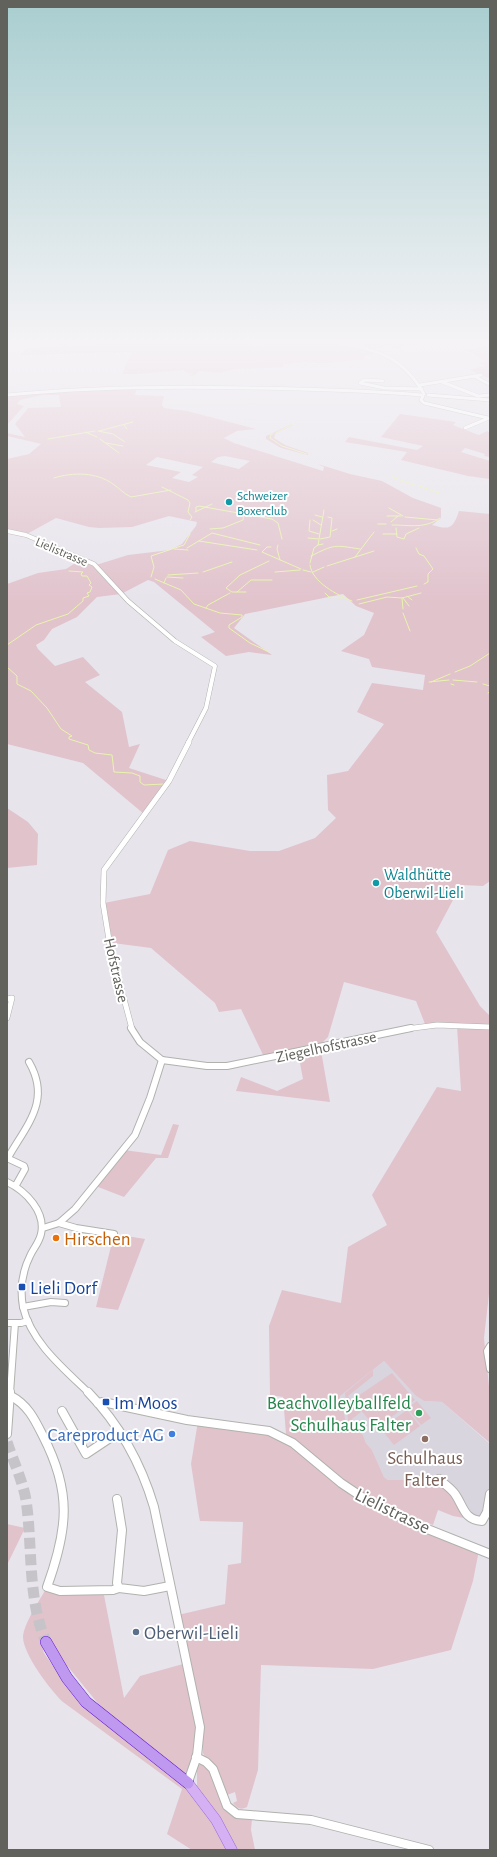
<svg xmlns="http://www.w3.org/2000/svg" width="497" height="1857" font-family="'Alegreya Sans',sans-serif">
	<rect width="100%" height="100%" fill="#e8e4ec"/>
	<polygon fill="#d9d5df" points="384,1361 416,1396 424,1401 442,1402 490,1444 490,1489 485,1525 464,1518 459,1504 443,1486 434,1481 425,1487 418,1480 413,1477 403,1480 388,1480 384,1477 372,1450 366,1443 363,1435 345,1422 340,1395"/>
	<g fill="#e1c3cc" fill-rule="evenodd">
		<polygon points="58,342 66,342 65,345 88,346 94,342 248,342 256,346 275,342 363,342 362,345 367,348 362,344 364,342 428,342 394,349 389,346 371,350 378,353 364,356 364,359 326,363 303,362 283,364 283,367 233,369 220,373 200,371 192,377 184,370 139,374 122,374 132,352 20,355 26,348 60,347"/>
		<polygon points="490,346 490,379 470,370 485,366 480,363 486,361 466,350"/>
		<path d="M 137,387 L 135,395 L 164,396 L 162,405 L 164,408 L 187,411 L 256,429 L 237,431 L 224,438 L 234,443 L 323,471 L 324,467 L 318,464 L 350,474 L 382,481 L 413,498 L 441,508 L 441,518 L 432,525 C 450,530 453,529 459,511 L 490,514 L 490,881 L 483,886 L 461,885 L 436,932 L 480,1006 L 490,1016 L 490,1285 L 484,1338 L 490,1396 L 490,1443 L 442,1402 L 424,1401 L 416,1396 L 384,1361 L 340,1396 L 346,1423 L 348,1420 L 345,1393 L 373,1370 L 373,1376 L 348,1396 L 361,1412 L 352,1419 L 357,1430 L 363,1435 L 366,1443 L 372,1450 L 384,1477 L 388,1480 L 403,1480 L 413,1477 L 418,1480 L 425,1487 L 434,1481 C 449,1489 458,1502 464,1518 L 453,1516 L 438,1510 L 433,1525 L 368,1498 L 286,1434 L 283,1397 L 270,1395 L 269,1326 L 282,1290 L 341,1303 L 348,1247 L 387,1225 L 372,1195 L 437,1087 L 461,1091 L 457,1026 L 425,1024 L 416,1001 L 344,982 L 328,1037 L 320,1045 L 330,1102 L 236,1091 L 241,1077 L 277,1091 L 303,1079 L 298,1052 L 265,1059 L 241,1009 L 219,1012 L 215,1003 L 151,948 L 113,943 L 104,903 L 150,894 L 168,850 L 190,841 L 250,851 L 279,851 L 315,838 L 336,818 L 328,810 L 327,775 L 348,771 L 384,724 L 357,712 L 372,683 L 423,690 L 425,675 L 372,667 L 369,659 L 341,651 L 364,635 L 374,613 L 356,606 L 343,594 L 245,614 L 234,628 L 272,655 L 249,652 L 226,656 L 201,637 L 215,632 L 154,582 L 148,580 L 121,594 L 97,597 L 77,617 L 52,629 L 44,640 L 36,645 L 38,649 L 55,666 L 83,657 L 100,675 L 85,682 L 122,712 L 129,747 L 140,744 L 129,768 L 169,781 L 144,814 L 83,763 L 7,744 L 7,584 L 38,573 L 66,569 L 77,562 L 88,562 L 96,565 L 128,555 L 170,550 L 182,544 L 196,526 L 197,522 L 169,516 L 132,527 L 99,528 L 89,527 L 56,518 L 27,534 L 7,531 L 7,459 L 29,454 L 41,444 L 7,436 L 7,433 L 25,437 L 15,424 L 28,408 L 61,407 L 59,395 L 42,395 L 20,400 L 17,404 L 24,406 L 7,425 L 7,395 ZM 225,456 L 250,461 L 239,469 L 211,462 L 218,457 ZM 157,457 L 203,467 L 192,475 L 198,477 L 189,482 L 172,478 L 181,472 L 146,465 Z"/>
		<polygon points="400,414 456,422 453,425 479,435 487,431 490,433 490,457 484,456 485,454 465,448 461,452 490,461 490,479 468,476 401,460 407,452 345,442 349,437 417,450 423,446 381,437"/>
		<polygon points="292,424 293,425 275,434 274,438 285,445 308,453 308,455 281,448 266,439 266,436"/>
		<polygon points="7,808 28,822 38,834 37,865 7,868"/>
		<polygon points="173,1124 179,1125 168,1158 156,1158 124,1197 93,1185 124,1150 161,1155"/>
		<polygon points="114,1234 145,1239 118,1310 96,1307"/>
		<polygon points="392,1373 415,1400 376,1428 352,1400"/>
		<polygon points="417,1401 431,1418 421,1425 407,1408"/>
		<polygon points="407,1410 420,1426 394,1445 381,1429"/>
		<path d="M 198,1421 L 278,1434 L 350,1490 L 479,1550 L 473,1581 L 451,1650 L 373,1669 L 261,1665 L 258,1770 L 247,1807 C 240,1810 238,1809 233,1803 L 237,1801 L 235,1792 L 227,1795 L 224,1794 L 203,1753 L 203,1728 L 178,1615 L 225,1604 L 228,1565 L 241,1563 L 243,1522 L 200,1521 L 199,1516 L 191,1464 Z"/>
		<polygon points="7,1524 25,1528 7,1565"/>
		<path d="M 47,1587 L 103,1590 L 124,1698 L 140,1676 L 183,1664 L 196,1721 L 196,1743 L 187,1777 L 105,1712 L 69,1668 L 42,1646 L 44,1653 L 62,1679 L 128,1741 L 190,1791 L 216,1828 L 227,1850 L 192,1850 L 167,1834 L 182,1789 L 63,1702 C 51,1691 23,1654 23,1637 C 24,1623 40,1600 47,1587 Z"/>
		<polygon points="203,1763 209,1769 221,1799 252,1819 251,1830 255,1850 236,1850 197,1787 197,1771 198,1765"/>
	</g>
	<g fill="none" stroke-linecap="round" stroke-linejoin="round">
		<g stroke="#eaf4ac" stroke-width="1">
			<polyline points="188,373 193,375"/>
			<polyline points="124,425 127,429"/>
			<polyline points="98,431 113,434 125,442"/>
			<polyline points="99,431 133,422"/>
			<polyline points="85,432 97,437"/>
			<polyline points="276,433 293,424"/>
			<polyline points="273,434 271,434 270,438 282,446 307,454"/>
			<polyline points="48,439 95,431"/>
			<polyline points="100,439 119,453"/>
			<polyline points="106,443 123,446"/>
			<polyline points="392,477 414,485"/>
			<path d="M 54,478 C 73,472 96,472 113,484 C 119,488 124,494 131,497 L 171,490"/>
			<polyline points="419,486 439,493"/>
			<polyline points="162,487 188,500 190,503 188,512 192,517 190,520"/>
			<polyline points="389,508 403,516"/>
			<polyline points="196,511 196,507 199,506 272,519 278,523 282,539"/>
			<polyline points="195,512 212,504"/>
			<polyline points="315,515 322,517"/>
			<polyline points="387,516 401,516"/>
			<polyline points="405,517 438,520"/>
			<polyline points="310,520 309,531 319,534"/>
			<polyline points="313,520 321,525"/>
			<polyline points="391,522 398,516"/>
			<polyline points="378,524 386,524"/>
			<path d="M 392,525 C 410,525 425,529 440,518"/>
			<polyline points="396,528 397,537 404,539 406,534 419,528"/>
			<polyline points="210,529 223,528 243,520 244,512 267,510"/>
			<polyline points="332,531 337,529"/>
			<polyline points="383,534 397,534"/>
			<polyline points="308,538 319,539 324,510"/>
			<polyline points="320,539 330,537 332,518 328,517"/>
			<polyline points="199,541 257,550"/>
			<polyline points="278,545 277,549 280,560"/>
			<polyline points="318,545 323,544"/>
			<polyline points="271,547 267,547 262,552 301,569"/>
			<polyline points="187,548 212,533 260,545"/>
			<polyline points="416,548 419,554 424,556 433,569 428,574 428,582 424,584"/>
			<polyline points="174,549 188,550"/>
			<path d="M 311,556 C 335,544 334,545 360,549"/>
			<polyline points="355,557 374,532"/>
			<polyline points="310,563 314,548 318,545 319,540"/>
			<path d="M 310,565 C 312,582 337,595 352,601"/>
			<polyline points="327,566 374,551"/>
			<polyline points="303,570 311,572"/>
			<polyline points="203,572 232,562"/>
			<polyline points="275,572 300,570"/>
			<polyline points="313,572 324,567"/>
			<polyline points="168,575 198,573"/>
			<polyline points="151,577 154,567 151,556 184,545 190,534"/>
			<polyline points="167,577 183,578"/>
			<polyline points="155,579 181,590 194,604 220,613 242,615 242,617 229,625 229,628 250,643 269,652"/>
			<polyline points="164,583 166,578"/>
			<polyline points="237,592 251,580 272,580"/>
			<polyline points="246,592 232,592 226,588 240,575 269,561"/>
			<polyline points="325,593 329,597 342,598"/>
			<polyline points="407,596 412,600"/>
			<polyline points="402,598 403,609"/>
			<polyline points="403,598 409,606"/>
			<polyline points="357,600 417,586"/>
			<polyline points="359,604 387,597 402,598 421,593"/>
			<polyline points="206,608 208,605 230,593"/>
			<polyline points="403,613 410,631"/>
			<polyline points="7,645 36,625 68,614 83,601 83,598 89,596 87,593 90,592 92,587 89,585 91,583 87,576 82,576 81,574 83,572 69,571"/>
			<polyline points="7,667 17,676 17,684 31,691 47,708 61,729 72,736 69,737 69,739 88,745 89,750 95,753 112,755 114,772 132,773 140,776 140,782 144,785 164,784"/>
			<polyline points="455,672 470,666 490,653"/>
			<polyline points="453,680 477,682"/>
			<polyline points="429,682 449,680"/>
			<polyline points="431,682 450,674"/>
			<polyline points="451,684 454,685"/>
			<polyline points="483,684 490,686"/>
			<polyline points="488,693 490,692"/>
		</g>
		<path stroke="#c6c4c8" stroke-width="11" stroke-dasharray="11 5.5" stroke-linecap="butt" d="M 7,1442 C 13,1460 23,1482 26,1500 C 33,1548 27,1597 46,1642"/>
		<g stroke="#b0b2ad" stroke-width="4">
			<g id="minor-far4">
				<path d="M 338,342 C 379,351 402,356 424,394"/>
				<polyline points="474,376 489,384"/>
				<polyline points="383,381 364,380 360,383 384,388 422,389"/>
				<polyline points="442,382 478,396"/>
				<polyline points="420,385 481,375"/>
				<path d="M 7,395 C 88,387 168,386 249,388 C 306,389 364,390 421,395"/>
				<polyline points="428,395 490,400"/>
				<polyline points="423,396 421,400 424,403 488,418"/>
				<polyline points="479,396 490,395"/>
				<polyline points="465,428 489,418"/>
			</g>
		</g>
		<g stroke="#b0b2ad" stroke-width="5">
			<polyline id="minor-far3" points="7,531 26,535 94,564 128,601 175,641 215,666 206,708 188,743"/>
		</g>
		<g stroke="#b0b2ad" stroke-width="6">
			<g id="minor-far2">
				<polyline points="7,999 12,998 7,1018"/>
				<polyline points="132,1029 110,946 103,903 104,870 169,781 189,742"/>
				<polyline points="406,1029 437,1025 490,1027"/>
			</g>
		</g>
		<g stroke="#b0b2ad" stroke-width="8">
			<g id="minor-far1">
				<polyline points="131,1028 140,1042 162,1060"/>
				<polyline points="162,1060 207,1066 227,1066 411,1028"/>
				<path d="M 7,1182 C 26,1191 46,1212 41,1234 C 39,1243 33,1249 30,1256 C 22,1272 20,1290 23,1307 C 31,1342 64,1369 89,1393"/>
				<path d="M 16,1185 L 25,1169 L 24,1166 L 9,1159 L 9,1156 C 28,1123 51,1100 29,1062"/>
				<polyline points="59,1223 76,1228 114,1234"/>
				<polyline points="43,1228 59,1223 75,1209 135,1135 150,1098 162,1060"/>
				<polyline points="23,1307 51,1302 65,1303"/>
				<polyline points="7,1323 21,1323 28,1321"/>
				<polyline points="490,1346 487,1351 490,1369"/>
				<polyline points="10,1393 15,1323"/>
			</g>
		</g>
		<g stroke="#b0b2ad" stroke-width="10">
			<g id="minor">
				<path d="M 88,1392 C 120,1425 141,1463 154,1507 L 200,1727 L 197,1756 L 188,1782"/>
				<path d="M 11,1396 C 28,1405 35,1420 43,1436 C 72,1492 68,1529 47,1587 L 60,1591 L 113,1590 L 119,1588"/>
				<polyline points="98,1403 103,1402 187,1420 269,1431 293,1443 341,1483 368,1501 420,1526 490,1554"/>
				<polyline points="62,1411 86,1454 119,1432"/>
				<polyline points="7,1434 10,1392"/>
				<path d="M 439,1479 C 444,1484 451,1488 455,1494 C 464,1507 464,1520 482,1521 L 487,1512 L 490,1494"/>
				<polyline points="117,1499 122,1530 117,1583 119,1588 144,1591 170,1586"/>
				<polyline points="196,1757 206,1762 213,1769 227,1806 237,1814 311,1820 429,1850"/>
			</g>
		</g>
		<g stroke="#9c6adf" stroke-width="11">
			<polyline id="major" points="188,1783 216,1820 232,1850"/>
		</g>
		<g stroke="#641dd4" stroke-width="12">
			<polyline id="highway" points="46,1642 67,1678 86,1702 188,1783"/>
		</g>
		<use href="#minor-far4" stroke="#fff" stroke-width="3"/>
		<use href="#minor-far3" stroke="#fff" stroke-width="4"/>
		<use href="#minor-far2" stroke="#fff" stroke-width="5"/>
		<use href="#minor-far1" stroke="#fff" stroke-width="6"/>
		<use href="#minor" stroke="#fff" stroke-width="8"/>
		<use href="#major" stroke="#d5b1f4" stroke-width="10"/>
		<use href="#highway" stroke="#bf98ef" stroke-width="11"/>
	</g>
	<linearGradient id="sky" x2="0" y2="1"><stop stop-color="#a9ced0"/><stop offset="0.57" stop-color="#f5f3f6"/><stop offset="1" stop-color="#f5f3f6" stop-opacity="0"/></linearGradient>
	<rect width="497" height="602" fill="url(#sky)"/>
	<g fill="#0f9aa8" stroke="#fff" stroke-width="1.5">
		<circle cx="229" cy="502" r="4"/>
		<circle cx="376" cy="883" r="4"/>
	</g>
	<circle fill="#e8710a" stroke="#fff" stroke-width="1.5" cx="56" cy="1238" r="4"/>
	<g fill="#1a4fb4" stroke="#fff" stroke-width="1.5">
		<rect x="18" y="1283" width="8" height="8" rx="2"/>
		<rect x="102" y="1398" width="8" height="8" rx="2"/>
	</g>
	<circle fill="#2e9e5b" stroke="#fff" stroke-width="1.5" cx="419" cy="1413" r="4"/>
	<circle fill="#3f7fe0" stroke="#fff" stroke-width="1.5" cx="172" cy="1434" r="4"/>
	<circle fill="#8d6e63" stroke="#fff" stroke-width="1.5" cx="425" cy="1439" r="4"/>
	<circle fill="#5c6f8a" stroke="#fff" stroke-width="1.5" cx="136" cy="1632" r="4"/>
	<g text-anchor="middle" stroke-width="4" stroke-linejoin="round" paint-order="stroke">
		<g font-size="13" fill="#0d838f" stroke="#fff" text-anchor="start">
			<text x="237" y="500">Schweizer<tspan x="237" dy="15">Boxerclub</tspan></text>
		</g>
		<g font-size="13" fill="#61625c" stroke="#fff">
			<text transform="translate(62 551) rotate(23)" y="5">Lielistrasse</text>
		</g>
		<g font-size="16" fill="#0d838f" stroke="#fff" text-anchor="start">
			<text x="384" y="880">Waldhütte<tspan x="384" dy="18">Oberwil-Lieli</tspan></text>
		</g>
		<g font-size="16" fill="#61625c" stroke="#fff">
			<text transform="translate(117 970) rotate(77)" y="6">Hofstrasse</text>
			<text transform="translate(326 1046) rotate(-12)" y="6">Ziegelhofstrasse</text>
		</g>
		<g font-size="19" fill="#c56008" stroke="#fff" text-anchor="start">
			<text x="64" y="1245">Hirschen</text>
		</g>
		<g font-size="19" fill="#164399" stroke="#fff" text-anchor="start">
			<text x="30" y="1294">Lieli Dorf</text>
			<text x="114" y="1409">Im Moos</text>
		</g>
		<g font-size="19" fill="#27864d" stroke="#fff" text-anchor="end">
			<text x="411" y="1409">Beachvolleyballfeld<tspan x="411" dy="22">Schulhaus Falter</tspan></text>
		</g>
		<g font-size="19" fill="#366cbe" stroke="#fff" text-anchor="end">
			<text x="164" y="1441">Careproduct AG</text>
		</g>
		<g font-size="19" fill="#785e54" stroke="#fff">
			<text x="425" y="1464">Schulhaus<tspan x="425" dy="22">Falter</tspan></text>
		</g>
		<g font-size="19" fill="#61625c" stroke="#fff">
			<text transform="translate(393 1510) rotate(26)" y="7">Lielistrasse</text>
		</g>
		<g font-size="19" fill="#4e5e75" stroke="#fff" text-anchor="start">
			<text x="144" y="1639">Oberwil-Lieli</text>
		</g>
	</g>
	<rect width="497" height="1857" fill="none" stroke="#61625c" stroke-width="16"/>
</svg>
